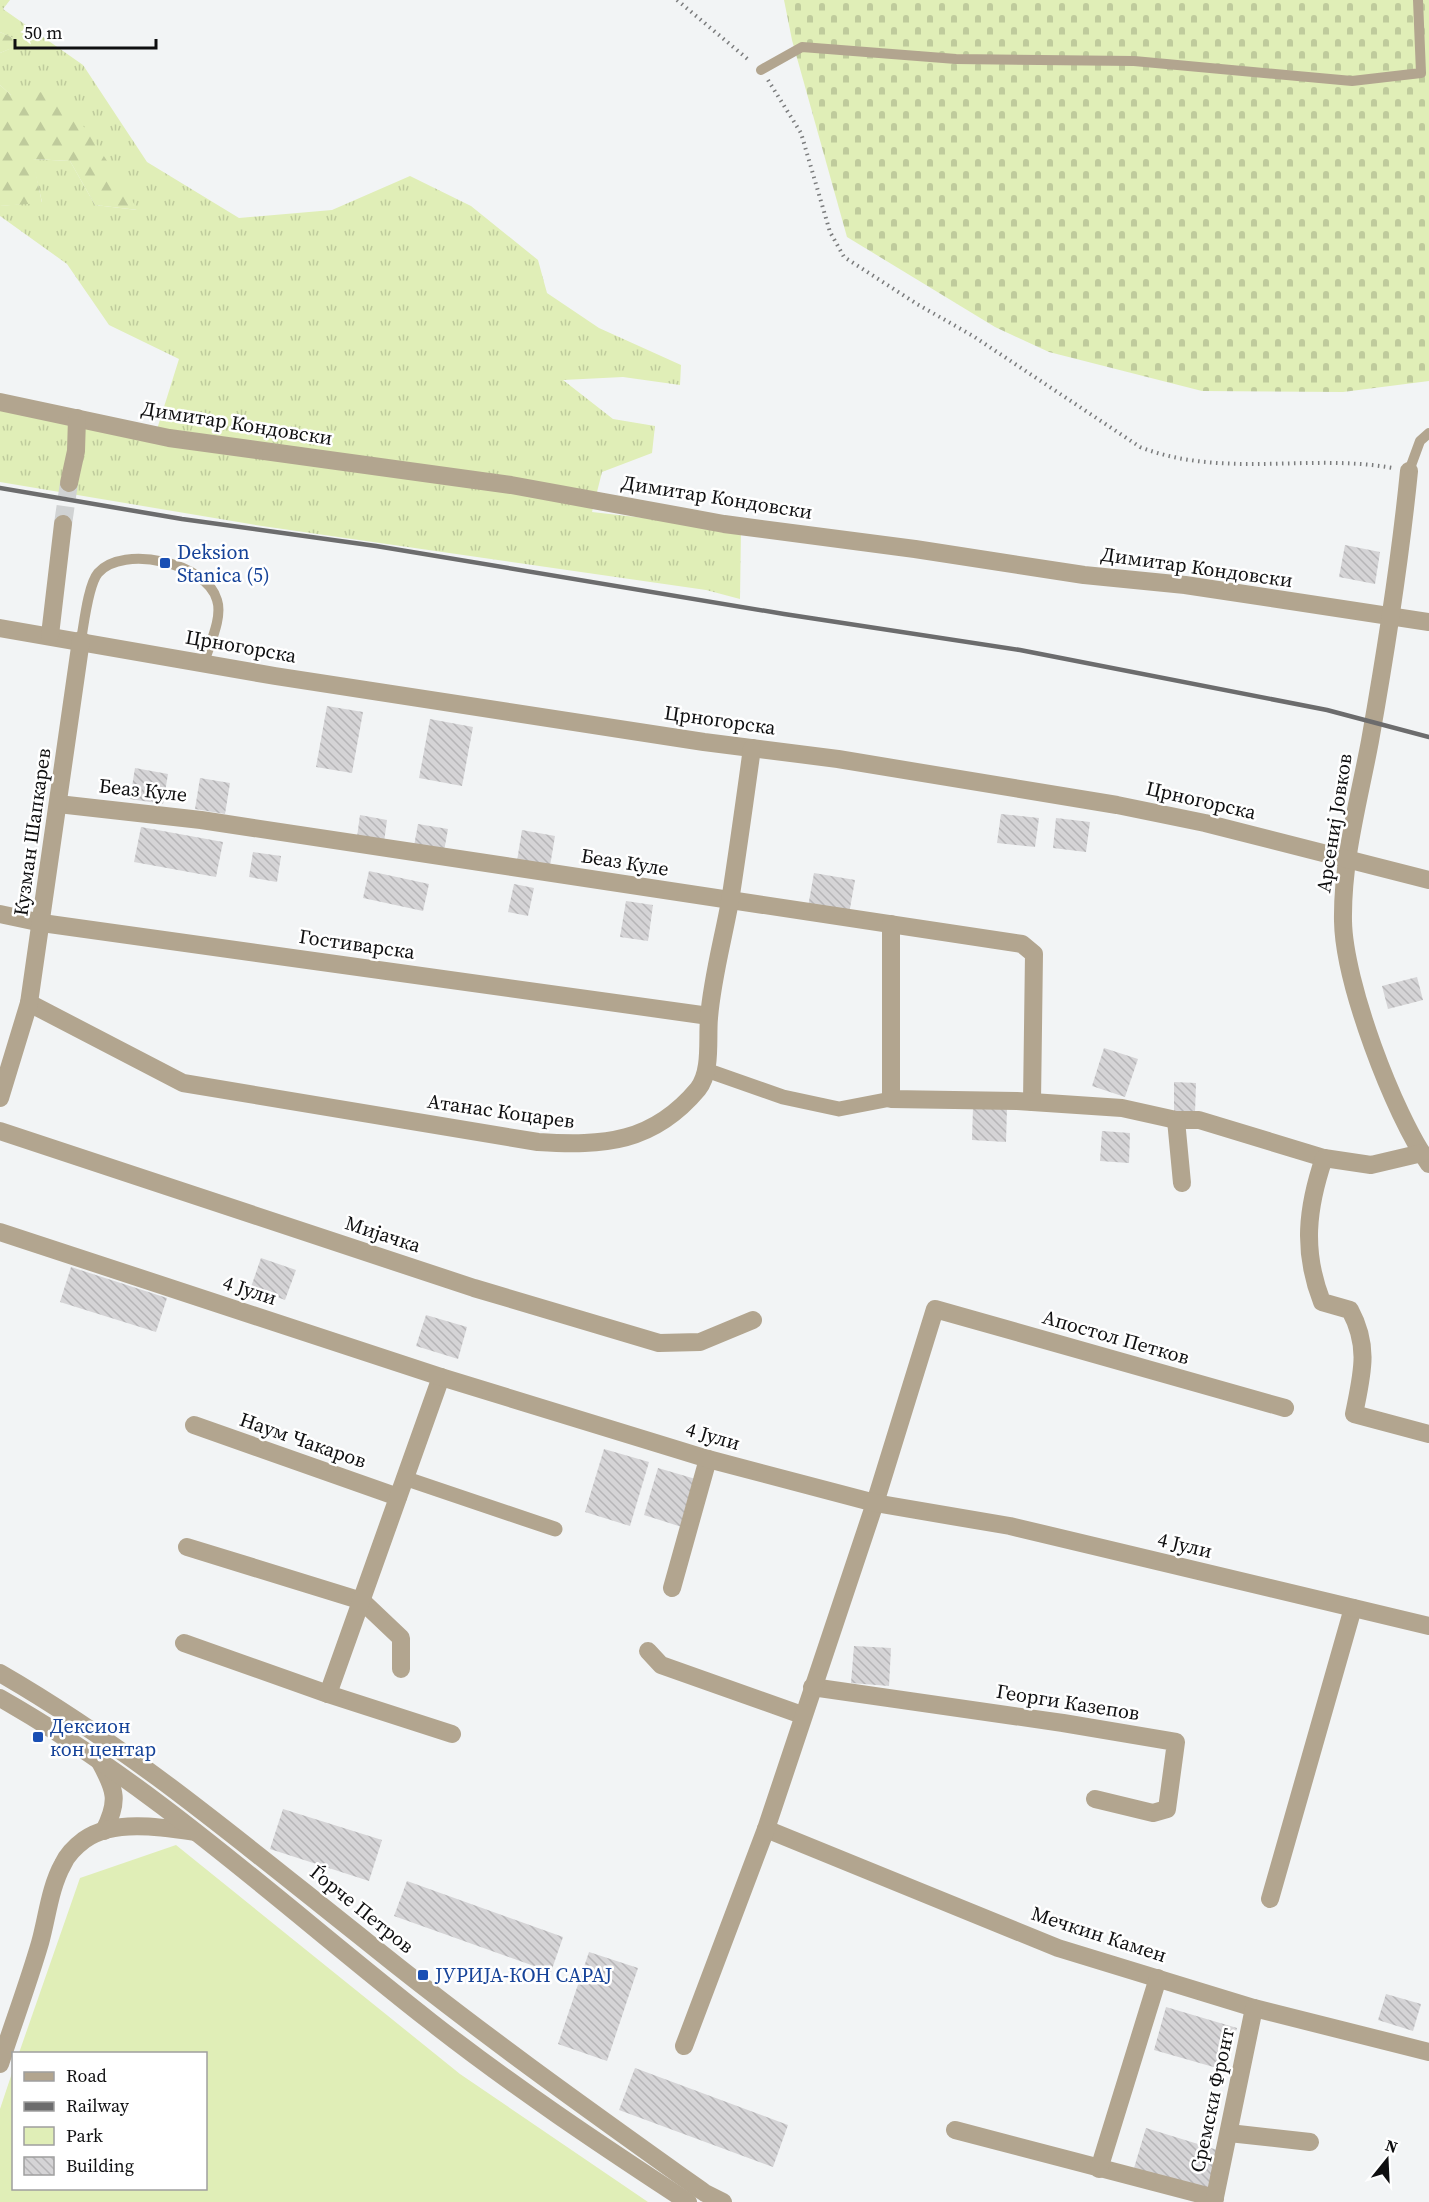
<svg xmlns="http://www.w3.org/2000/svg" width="1429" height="2202" font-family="'Source Serif 4',serif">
	<defs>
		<pattern id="grass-tufts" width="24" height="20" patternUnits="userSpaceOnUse" patternTransform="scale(1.5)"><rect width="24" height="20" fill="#e0eeb7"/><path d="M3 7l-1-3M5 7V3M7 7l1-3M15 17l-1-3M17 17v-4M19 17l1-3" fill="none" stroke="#bfcb9c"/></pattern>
		<pattern id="forest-firs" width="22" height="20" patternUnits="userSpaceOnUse" patternTransform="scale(1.5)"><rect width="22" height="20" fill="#e0eeb7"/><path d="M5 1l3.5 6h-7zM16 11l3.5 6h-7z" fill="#bfcb9c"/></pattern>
		<pattern id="cemetery-stones" width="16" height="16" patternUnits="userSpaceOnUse" patternTransform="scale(1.5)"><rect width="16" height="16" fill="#e0eeb7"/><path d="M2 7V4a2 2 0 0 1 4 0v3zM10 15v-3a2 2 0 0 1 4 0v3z" fill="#bfcb9c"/></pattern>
		<pattern id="building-back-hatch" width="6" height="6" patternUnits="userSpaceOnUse" patternTransform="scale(1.5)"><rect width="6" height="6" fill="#d5d4d6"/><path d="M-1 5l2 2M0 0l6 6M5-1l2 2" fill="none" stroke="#b6b5b7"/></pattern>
	</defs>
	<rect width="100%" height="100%" fill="#f2f4f5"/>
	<polygon fill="url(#grass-tufts)" points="0,0 10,0 3,9 83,65 147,162 239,218 332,210 410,176 471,206 538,260 547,293 599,328 681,365 680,385 623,377 563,380 613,419 655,426 652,453 602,472 592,512 741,529 740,599 706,590 262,526 0,482 0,408 153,442 179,359 109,325 67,264 0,216 0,206 42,202 32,159 70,161 95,205 137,210 0,85 0,53 23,43 0,32"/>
	<g fill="url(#forest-firs)">
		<polygon points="0,32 24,43 0,53"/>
		<polygon points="0,85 11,95 53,91 90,134 138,210 95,205 70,161 33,159 42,203 0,206"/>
	</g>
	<polygon fill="url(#cemetery-stones)" points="784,0 1429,0 1429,381 1343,392 1202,391 1049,352 995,327 847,237 792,40"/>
	<polygon fill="#e0eeb7" points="176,1845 460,2074 648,2202 0,2202 0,2109 13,2070 14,2188 206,2188 206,2054 19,2053 80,1878"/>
	<g fill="url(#building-back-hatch)">
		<polygon points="1345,545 1380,552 1375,584 1339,577"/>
		<polygon points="327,706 363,712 352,773 316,767"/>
		<polygon points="430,719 473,727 462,786 419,778"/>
		<polygon points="135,768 168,774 163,804 130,799"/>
		<polygon points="200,778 230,783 225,814 195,809"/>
		<polygon points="1001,814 1039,818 1035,847 997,843"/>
		<polygon points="360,815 387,820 384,842 357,837"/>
		<polygon points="1056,818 1090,822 1086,852 1053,848"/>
		<polygon points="418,824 448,829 444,851 414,846"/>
		<polygon points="141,827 223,842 216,877 134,862"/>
		<polygon points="522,830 555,836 550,866 517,861"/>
		<polygon points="253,852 281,856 277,882 249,877"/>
		<polygon points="369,871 429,884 423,911 363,898"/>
		<polygon points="814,873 855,880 849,914 808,907"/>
		<polygon points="514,884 534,888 528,916 508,912"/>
		<polygon points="626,901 653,905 648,941 620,937"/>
		<polygon points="1417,977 1423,1000 1388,1009 1382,986"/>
		<polygon points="1104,1048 1138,1059 1125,1097 1092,1086"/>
		<polygon points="1174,1082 1196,1083 1195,1113 1174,1113"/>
		<polygon points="973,1107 1007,1108 1006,1142 972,1140"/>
		<polygon points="1102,1131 1130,1133 1129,1163 1100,1161"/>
		<polygon points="261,1258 296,1270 285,1300 251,1287"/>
		<polygon points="71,1267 167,1298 156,1332 60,1302"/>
		<polygon points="426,1315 467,1327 458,1359 416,1346"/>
		<polygon points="604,1449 649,1462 630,1526 585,1512"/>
		<polygon points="658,1468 699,1480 685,1528 644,1515"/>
		<polygon points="854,1646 891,1648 889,1686 851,1683"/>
		<polygon points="283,1809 382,1840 369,1881 270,1849"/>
		<polygon points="407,1881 563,1937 551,1972 394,1916"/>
		<polygon points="589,1952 638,1968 607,2061 558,2044"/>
		<polygon points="1386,1994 1421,2004 1413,2031 1378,2020"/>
		<polygon points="1166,2007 1237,2028 1224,2070 1154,2050"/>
		<polygon points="635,2068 788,2125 773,2167 619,2110"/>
		<polygon points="1146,2128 1224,2152 1211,2192 1134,2168"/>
	</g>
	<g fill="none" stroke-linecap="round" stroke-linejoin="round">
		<polyline stroke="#d0d2d3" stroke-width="18" stroke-dasharray="18 9" stroke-linecap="butt" points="63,524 69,483"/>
		<g stroke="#7b7c7d" stroke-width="4" stroke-dasharray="1.5 4.5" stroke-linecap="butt">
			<polyline points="677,0 750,61"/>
			<path d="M 768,80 L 801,133 L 830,232 L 844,257 L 917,304 L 973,336 L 1140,447 C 1222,479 1309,453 1393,468"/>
		</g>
		<g stroke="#b2a58f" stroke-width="10">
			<polyline points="761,70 802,47 956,59 1134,61 1352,81 1421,73 1418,0"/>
			<polyline points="1409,471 1420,441 1429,433"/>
			<path d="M 81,640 C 84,624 88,585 98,573 C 123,544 207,563 217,600 C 223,618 209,645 204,663"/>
		</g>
		<g stroke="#b2a58f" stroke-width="15">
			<polyline points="706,1070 783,1097 839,1109 891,1099"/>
			<polyline points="404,1478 555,1529"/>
		</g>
		<g stroke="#b2a58f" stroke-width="18">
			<polyline points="0,402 169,438 511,485 724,524 915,549 1084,575 1185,585 1429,622"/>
			<path d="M 1409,471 C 1400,561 1386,651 1370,741 C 1359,800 1342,860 1343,921 C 1344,982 1393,1113 1429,1164"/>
			<polyline points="69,483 76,451 77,418"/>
			<polyline points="0,628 275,676 704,742 838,759 1117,805 1205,823 1429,880"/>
			<polyline points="50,635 63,524"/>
			<polyline points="58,804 201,820 1022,944 1034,954 1032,1102"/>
			<polyline points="0,914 42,923 709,1016"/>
			<polyline points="891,924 891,1099 1017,1101 1122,1108 1176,1120 1199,1120 1324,1158 1371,1165 1422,1153"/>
			<path d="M 29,1003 L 183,1083 L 538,1142 C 604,1146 653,1143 698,1089 C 712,1071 707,1039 709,1018 C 712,979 723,940 730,901 C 738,850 745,799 752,748"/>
			<polyline points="0,1098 29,1003 81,640"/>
			<polyline points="1176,1120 1182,1183"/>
			<polyline points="0,1131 474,1288 659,1343 700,1342 753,1320"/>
			<path d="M 1324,1158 C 1307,1208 1302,1251 1322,1302 L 1350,1310 C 1370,1347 1362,1374 1354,1414 L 1429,1434"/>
			<polyline points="194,1425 398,1497"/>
			<polyline points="187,1547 362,1601 401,1638 401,1669"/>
			<polyline points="672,1588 708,1459"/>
			<polyline points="184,1643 328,1694 452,1734"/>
			<polyline points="648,1651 661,1665 802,1715"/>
			<polyline points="812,1687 1063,1723 1176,1742 1167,1809 1153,1813 1095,1799"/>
			<polyline points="328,1694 441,1377"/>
			<path d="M 100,1762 C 116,1791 119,1801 104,1831"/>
			<polyline points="766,1829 1058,1948 1254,2008 1429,2052"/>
			<polyline points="1270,1899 1353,1608"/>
			<polyline points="684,2046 766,1829 875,1503 935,1309 1285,1408"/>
			<path d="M 0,2064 C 13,2024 28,1984 40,1943 C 47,1918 50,1887 63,1864 C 67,1855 76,1846 84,1840 C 113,1819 162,1827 195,1832"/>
			<polyline points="955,2130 1215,2198"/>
			<polyline points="1229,2133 1310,2142"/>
			<polyline points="1099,2169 1158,1978"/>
			<polyline points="1214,2202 1254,2008"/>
		</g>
		<g stroke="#b2a58f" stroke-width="18">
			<polyline points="0,1232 441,1377 708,1459 875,1503 1010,1526 1429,1626"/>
			<path d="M 0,1673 C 132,1749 247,1847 366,1941 C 476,2030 590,2111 705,2193 L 723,2202"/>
			<path d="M 0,1698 C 157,1787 290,1912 431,2022 C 514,2087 601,2145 688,2202"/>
		</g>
		<polyline stroke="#6c6c6d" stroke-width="4.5" points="0,488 182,519 376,546 784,614 1020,650 1327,710 1429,737"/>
	</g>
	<g fill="#1a4fb4" stroke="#fff" stroke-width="2">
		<rect x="159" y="557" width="12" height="12" rx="3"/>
		<rect x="32" y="1731" width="12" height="12" rx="3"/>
		<rect x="417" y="1969" width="12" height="12" rx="3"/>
	</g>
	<g text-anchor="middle" stroke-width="5" stroke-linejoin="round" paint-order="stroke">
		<g font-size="20" fill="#0f0f10" stroke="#fff">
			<text transform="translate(237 423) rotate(9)" y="7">Димитар Кондовски</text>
			<text transform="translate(717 497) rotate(9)" y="7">Димитар Кондовски</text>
			<text transform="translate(1197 567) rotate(8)" y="7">Димитар Кондовски</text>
			<text transform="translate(241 646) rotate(10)" y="7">Црногорска</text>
			<text transform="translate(720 720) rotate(8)" y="7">Црногорска</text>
			<text transform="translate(143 790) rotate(6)" y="7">Беаз Куле</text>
			<text transform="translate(1201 800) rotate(13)" y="7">Црногорска</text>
			<text transform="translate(1334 823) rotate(-81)" y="7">Арсениј Јовков</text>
			<text transform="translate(32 832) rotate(-82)" y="7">Кузман Шапкарев</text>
			<text transform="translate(625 862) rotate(9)" y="7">Беаз Куле</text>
			<text transform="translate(357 944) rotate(8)" y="7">Гостиварска</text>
			<text transform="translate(501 1111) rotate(8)" y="7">Атанас Коцарев</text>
			<text transform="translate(383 1234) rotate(18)" y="7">Мијачка</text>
			<text transform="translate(250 1290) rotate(18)" y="7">4 Јули</text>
			<text transform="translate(1116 1337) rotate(16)" y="7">Апостол Петков</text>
			<text transform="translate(713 1436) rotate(16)" y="7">4 Јули</text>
			<text transform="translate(303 1440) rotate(19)" y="7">Наум Чакаров</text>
			<text transform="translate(1185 1545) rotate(13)" y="7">4 Јули</text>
			<text transform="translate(1068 1702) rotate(9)" y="7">Георги Казепов</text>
			<text transform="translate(362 1909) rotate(39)" y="7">Ѓорче Петров</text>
			<text transform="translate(1099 1934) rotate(18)" y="7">Мечкин Камен</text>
			<text transform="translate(1212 2100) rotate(-78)" y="7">Сремски Фронт</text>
		</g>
		<g font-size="20" fill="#164399" stroke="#fff" text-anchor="start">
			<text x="177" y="559">Deksion<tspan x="177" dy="23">Stanica (5)</tspan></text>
			<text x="50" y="1733">Дексион<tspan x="50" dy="23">кон центар</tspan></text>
			<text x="435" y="1982">ЈУРИЈА-КОН САРАЈ</text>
		</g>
	</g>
	<rect x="12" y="2052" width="195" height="138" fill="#ffffff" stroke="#9f9f9f" stroke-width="1.5"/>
	<rect x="24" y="2072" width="30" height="9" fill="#b2a58f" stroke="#9f9f9f" stroke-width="1.5"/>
	<text x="66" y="2082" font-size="18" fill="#0f0f10">Road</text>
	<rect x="24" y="2102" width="30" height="9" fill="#6c6c6d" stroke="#9f9f9f" stroke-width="1.5"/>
	<text x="66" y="2112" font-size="18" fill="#0f0f10">Railway</text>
	<rect x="24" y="2127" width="30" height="18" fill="#e0eeb7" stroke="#9f9f9f" stroke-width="1.5"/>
	<text x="66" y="2142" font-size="18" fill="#0f0f10">Park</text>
	<rect x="24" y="2157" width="30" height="18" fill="url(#building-back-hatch)" stroke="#9f9f9f" stroke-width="1.5"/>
	<text x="66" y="2172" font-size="18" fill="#0f0f10">Building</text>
	<g transform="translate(1387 2160) rotate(18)" stroke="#ffffff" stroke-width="4.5" paint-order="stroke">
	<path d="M0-4.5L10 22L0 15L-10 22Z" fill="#0f0f10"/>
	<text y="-9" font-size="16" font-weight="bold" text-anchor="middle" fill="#0f0f10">N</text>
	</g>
	<path d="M15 39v9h141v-9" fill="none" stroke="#0f0f10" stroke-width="3"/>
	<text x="24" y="39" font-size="18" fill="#0f0f10" stroke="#ffffff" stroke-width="4.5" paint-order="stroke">50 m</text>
</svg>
